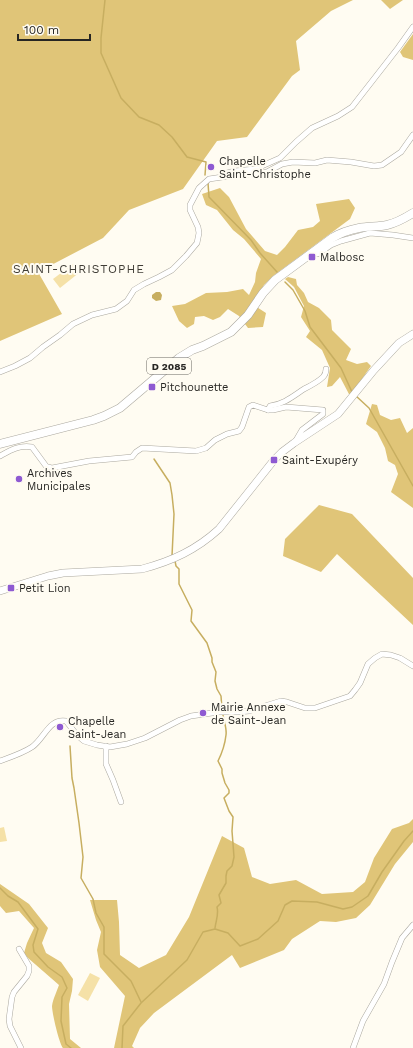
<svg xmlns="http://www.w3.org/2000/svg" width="413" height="1048" font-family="'Work Sans',sans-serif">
	<rect width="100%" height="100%" fill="#fffcf2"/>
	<g fill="#f5e1a7">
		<polygon points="73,264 80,272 60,288 53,279"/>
		<polygon points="4,827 7,841 0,842 0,828"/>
		<polygon points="90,973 100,978 88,1001 78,995"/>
	</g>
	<g fill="#e0c578">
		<polygon points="0,0 353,0 331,11 296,41 300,70 292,76 247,137 217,141 183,189 129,210 103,238 38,272 62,314 0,341"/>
		<polygon points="381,0 403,0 390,9"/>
		<polygon points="413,34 413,60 403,57 400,52"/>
		<polygon points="220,188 229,197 246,229 265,251 277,255 285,247 298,230 313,227 320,221 316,204 349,199 355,208 350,219 273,276 264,285 252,304 266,313 263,327 248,328 239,316 228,309 220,317 213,320 204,316 195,317 194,324 187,328 179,321 172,306 185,304 206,293 227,292 243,289 249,295 255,282 256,273 261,259 244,239 233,230 217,210 206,205 202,194"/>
		<polygon points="288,277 296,279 297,285 304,293 308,302 319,308 331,320 332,330 351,349 346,360 357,364 367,362 371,366 350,396 340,377 332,386 327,387 330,368 322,350 306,337 310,331 301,317 304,306 294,287 285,279"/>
		<polygon points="372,404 377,405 380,415 391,420 400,418 407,433 413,428 413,508 391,492 398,474 395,465 388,461 385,448 377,432 366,424"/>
		<polygon points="319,505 352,514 413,578 413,625 337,554 321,572 283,556 285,539"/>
		<polygon points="413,819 413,842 395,864 370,905 356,918 336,922 320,921 292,939 284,950 240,968 232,955 154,1013 140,1028 132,1046 134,1048 114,1048 125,996 100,967 97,950 101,932 96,920 90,900 117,900 119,922 120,955 139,968 166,955 189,917 222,836 244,848 252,877 270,884 296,880 322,894 353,892 365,882 374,858 392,829 409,823"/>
		<path d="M 0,884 L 29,904 L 48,928 L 42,943 L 46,953 L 61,962 L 73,979 L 72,991 L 69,1004 L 70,1039 L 81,1048 L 63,1048 C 59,1043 52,1013 52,1006 C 53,999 57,991 59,985 L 28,958 L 24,953 L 27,943 L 34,928 L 19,911 L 6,913 L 0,906 Z"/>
	</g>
	<polygon fill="#c7ae60" points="156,292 160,292 162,295 161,300 156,301 152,298 152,295"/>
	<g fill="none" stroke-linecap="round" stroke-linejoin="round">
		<g stroke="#c7ae60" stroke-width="1.5">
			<polyline points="105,0 101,38 101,53 121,98 139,117 159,125 172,137 187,157 206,162 205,175"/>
			<polyline points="208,183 209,197 251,240 260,253 277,272"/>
			<polyline points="285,282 293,290 305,311 310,327 341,368 352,392"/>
			<polyline points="356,396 369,408 413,486"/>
			<polyline points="154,459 170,483 172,495 174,514 172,556"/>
			<polyline points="175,561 176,566 179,569 179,584 192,610 191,621 207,643 212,658 212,662 216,672 215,681 217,689 221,696 222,709"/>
			<polyline points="70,746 72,778 74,788 79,823 83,857 81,878 93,899 96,913 104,927 104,954 131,981 141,1002"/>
			<polyline points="0,888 8,896 18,902 38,929 33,945 34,952 48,967 62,977 67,988 62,997 61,1021 66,1044 71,1048"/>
			<path d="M 215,928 C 216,920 219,914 217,907 L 221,903 L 219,895 L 226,883 L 226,876 L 227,871 L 232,866 L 234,857 L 232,831 L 233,817 L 229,811 L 224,798 L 229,793 L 229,790 L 225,783 L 222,773 L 222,769 L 218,761 C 222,753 225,744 226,735 C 227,729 224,721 223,715"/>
			<polyline points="122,1048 123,1026 141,1003 187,960 203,932 215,929 228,933 240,946 258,939 278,921 285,905 292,901 317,902 343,909 352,907 368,896 382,872 404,841 413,831"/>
		</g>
		<g stroke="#aba89f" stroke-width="6">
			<g id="minor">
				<polyline points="227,173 235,171 255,169 280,158 296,142 312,128 338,116 352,107 398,48 413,27"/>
				<polyline points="312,252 315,254 318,254 331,245 341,241 370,233 393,235 413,238"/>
				<polyline points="0,372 15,366 30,358 43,347 60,335 73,324 92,315 116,309 127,301 134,290 144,284 159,277 172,270 186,256 197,243 199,233 198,227 190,210 190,205 199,188 209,179 236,175 261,173 267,172 282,164 293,162 315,163 327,160 351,162 374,166 382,165 401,152 413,135"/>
				<path d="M 268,410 L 270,406 C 284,404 292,397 304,389 C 310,386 318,382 323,377 C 325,375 326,373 326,369"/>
				<path d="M 0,456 C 11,450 19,445 32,447 L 46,466 L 52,468 L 89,461 L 132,457 L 136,452 L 142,448 L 196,451 L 206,448 L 215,440 L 227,434 L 239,431 L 242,427 L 249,407 L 253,405 L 268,410 L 273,410 L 286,407 L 323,410 L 323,414 L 302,430 L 295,442"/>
				<polyline points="106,746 106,764 113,780 121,802"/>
				<path d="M 0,761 C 11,757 23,753 32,747 C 44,739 49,718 66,721 L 77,735 L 84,741 L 97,745 L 110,747 L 127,744 L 145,738 L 180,720 L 191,716 L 219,712 L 238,712 L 249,711 L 281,701 L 287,702 L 305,708 L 315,708 L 350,696 L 355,690 L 360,683 L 368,664 L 375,658 L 382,654 L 391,655 L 400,658 L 413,666"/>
				<polyline points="19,949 29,966 29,971 27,976 14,992 12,997 9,1019 10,1026 21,1048"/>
				<polyline points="353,1048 363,1021 384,984 392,962 402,938 413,925"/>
			</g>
		</g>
		<g stroke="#aba89f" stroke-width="8">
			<path id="secondary" d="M 0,591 L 48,576 L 63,573 L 142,569 C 172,561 196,550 219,529 L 274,460 L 282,452 L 294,443 L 338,414 L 374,370 L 399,343 L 413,334"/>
		</g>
		<g stroke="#aba89f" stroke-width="9">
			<path id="primary" d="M 0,444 L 93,420 L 104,416 L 120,408 L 179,358 L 192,350 L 203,346 L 231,332 L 248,315 L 263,293 L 275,280 L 332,238 C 340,233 349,230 359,228 C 368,226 378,227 387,225 C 396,223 405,218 413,213"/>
		</g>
		<use href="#minor" stroke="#fff" stroke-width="5"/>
		<use href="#secondary" stroke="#fff" stroke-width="7"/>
		<use href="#primary" stroke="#fff" stroke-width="8"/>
	</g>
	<g fill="#8e5ad2" stroke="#fffcf2" stroke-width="1.5">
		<circle cx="211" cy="167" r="4"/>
		<rect x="308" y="253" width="8" height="8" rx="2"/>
		<rect x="148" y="383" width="8" height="8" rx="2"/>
		<rect x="270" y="456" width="8" height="8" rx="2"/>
		<circle cx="19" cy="479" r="4"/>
		<rect x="7" y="584" width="8" height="8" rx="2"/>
		<circle cx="203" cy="713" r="4"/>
		<circle cx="60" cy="727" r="4"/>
	</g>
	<g text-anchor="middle" stroke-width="4" stroke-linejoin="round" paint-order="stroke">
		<rect fill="#fffcf2" stroke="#686661" stroke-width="1" x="147" y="358" width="44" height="16" rx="3"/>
		<g font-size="10" font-weight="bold" fill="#272623">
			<text x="169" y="370">D 2085</text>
		</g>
		<g font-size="11" fill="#272623" stroke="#fffcf2" text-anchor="start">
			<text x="219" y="165">Chapelle<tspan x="219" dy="13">Saint-Christophe</tspan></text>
			<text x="320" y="261">Malbosc</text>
			<text x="160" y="391">Pitchounette</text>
			<text x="282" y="464">Saint-Exupéry</text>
			<text x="27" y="477">Archives<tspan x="27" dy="13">Municipales</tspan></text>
			<text x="19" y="592">Petit Lion</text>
			<text x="211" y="711">Mairie Annexe<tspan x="211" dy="13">de Saint-Jean</tspan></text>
			<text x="68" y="725">Chapelle<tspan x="68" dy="13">Saint-Jean</tspan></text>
		</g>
		<g font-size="12" letter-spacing="1" fill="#403d36" stroke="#fffcf2">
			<text x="79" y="273">SAINT-CHRISTOPHE</text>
		</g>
	</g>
	<path d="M18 34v6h72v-6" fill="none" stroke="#272623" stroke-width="2"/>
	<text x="24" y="34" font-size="12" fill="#272623" stroke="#fffcf2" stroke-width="3" paint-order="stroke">100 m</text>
</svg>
